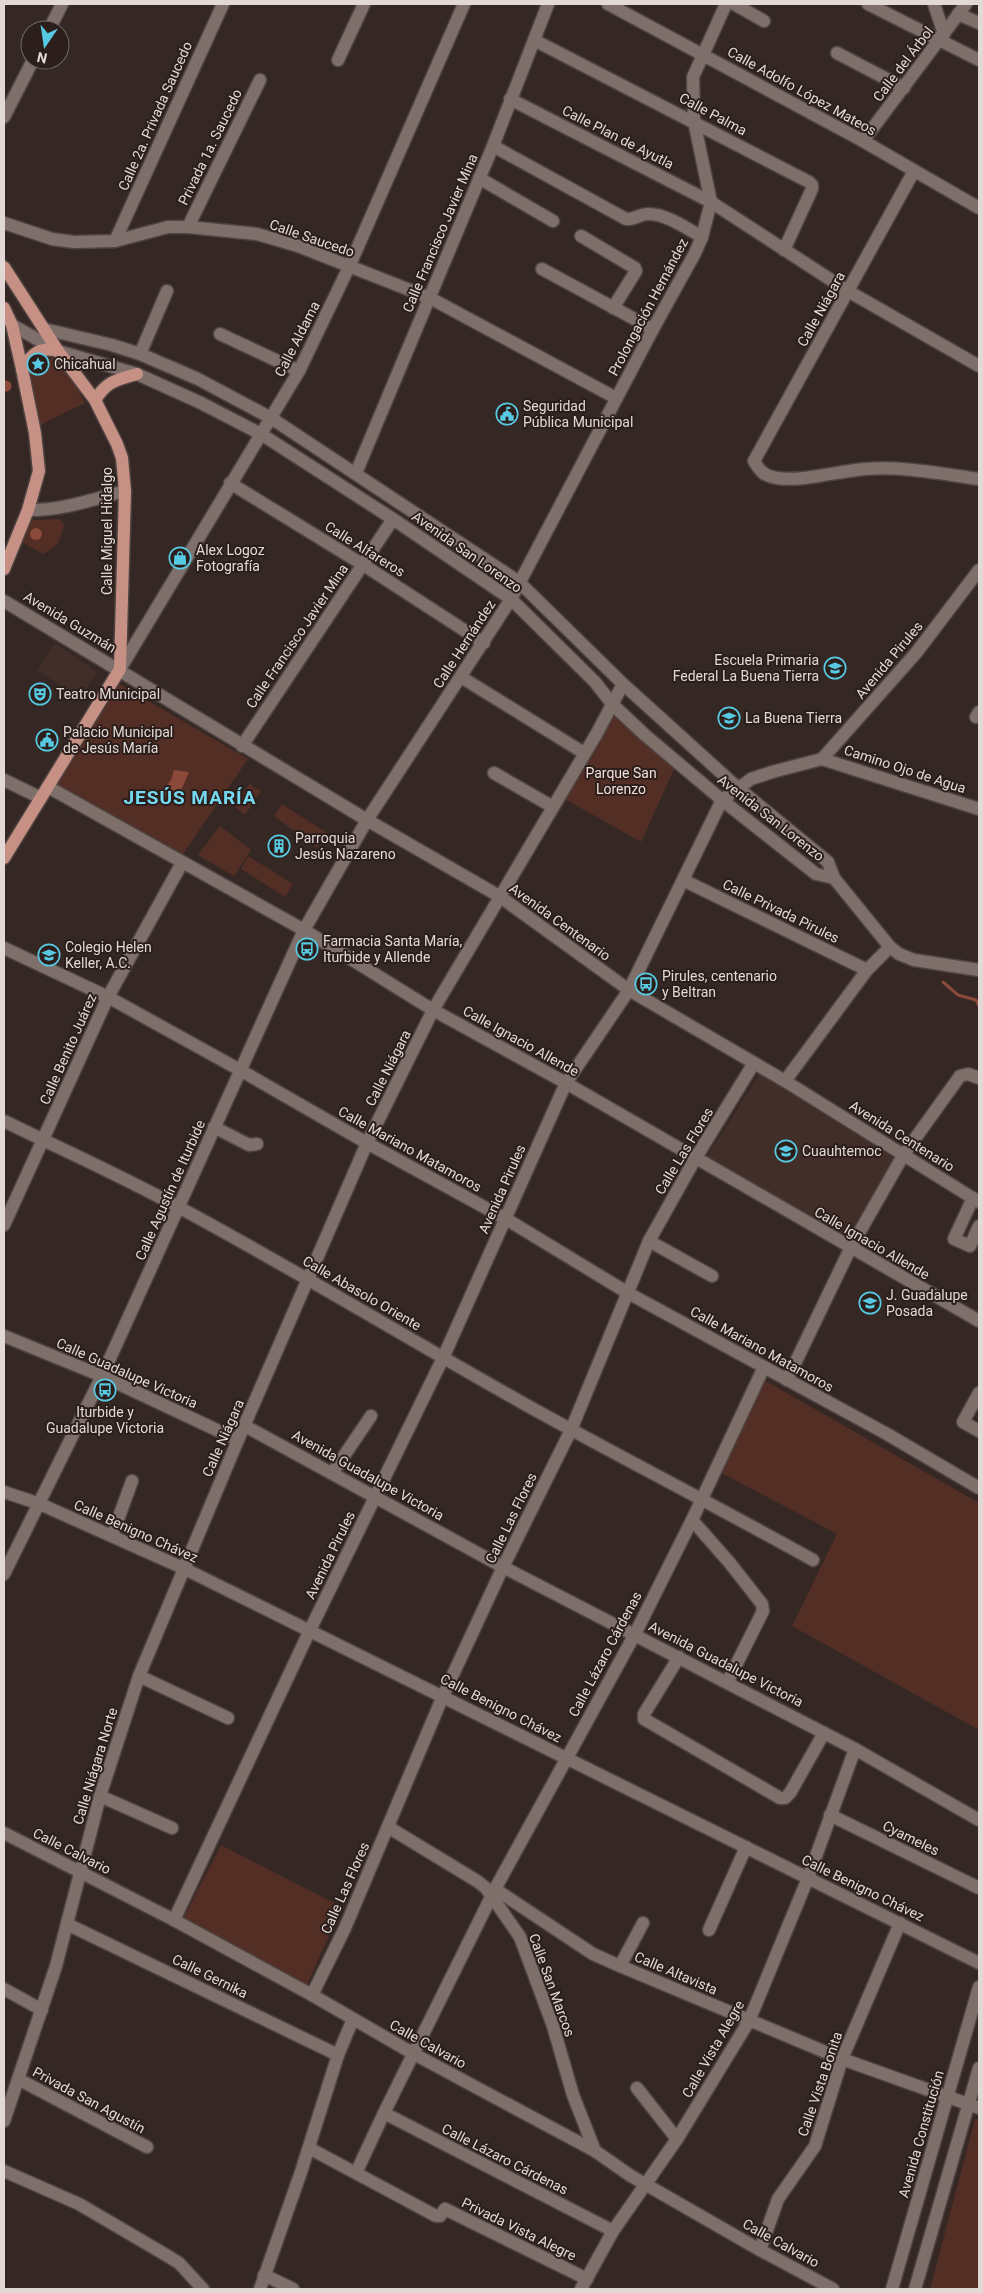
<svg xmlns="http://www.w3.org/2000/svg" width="983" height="2293" font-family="Roboto,sans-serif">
	<rect width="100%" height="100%" fill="#352824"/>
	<g fill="#422e29">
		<polygon points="55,643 97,672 80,699 37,670"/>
		<polygon points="760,1074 897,1160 851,1239 706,1158"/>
	</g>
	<g fill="#522e25">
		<polygon points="54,358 70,376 85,403 38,426 28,377 34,359"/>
		<polygon points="60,519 64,525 58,544 43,554 20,541 32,520"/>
		<polygon points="116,682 248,759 183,854 53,783"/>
		<polygon points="614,711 675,767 641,842 563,798"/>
		<polygon points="249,784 261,791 245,815 235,807"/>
		<polygon points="282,804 327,833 317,848 274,816"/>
		<polygon points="220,826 251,850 234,876 198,855"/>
		<polygon points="248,856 293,884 285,897 241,869"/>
		<polygon points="764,1380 979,1503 979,1730 792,1626 837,1534 716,1470"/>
		<polygon points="221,1845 342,1907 306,1987 182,1921"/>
		<polygon points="975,2119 979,2120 979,2289 930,2289"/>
	</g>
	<g fill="#8b493a">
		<circle cx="36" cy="534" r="6"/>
		<polygon points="174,770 189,772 180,793 171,802 162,791 171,780"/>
	</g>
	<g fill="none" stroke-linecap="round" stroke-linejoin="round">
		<polyline stroke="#8b493a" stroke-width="3" points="943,982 958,995 976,1000 979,1006"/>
		<polyline stroke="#8b493a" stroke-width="11" points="4,386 6,386"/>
		<g stroke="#4f4442" stroke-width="15">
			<g id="minor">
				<polyline points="608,4 863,141 979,208"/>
				<polyline points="734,4 764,21"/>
				<polyline points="868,4 979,60"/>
				<polyline points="934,4 944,34"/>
				<polyline points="958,14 979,23"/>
				<polyline points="49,30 62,4"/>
				<polyline points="534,40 809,182 812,185 812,189 784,250"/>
				<polyline points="837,53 904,88"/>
				<polyline points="338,60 364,4"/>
				<polyline points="510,99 711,202 848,291 979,366"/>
				<polyline points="4,117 33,60"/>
				<polyline points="863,141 966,4"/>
				<path d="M 493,146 L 626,219 C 634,220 640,214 648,214 C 667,214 686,228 702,237"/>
				<path d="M 914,171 L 754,461 C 760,472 765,476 777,478 C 802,482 839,471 865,469 C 903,466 942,474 979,479"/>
				<polyline points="479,178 553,221"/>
				<polyline points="4,223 52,239 74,242 115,241 168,227 188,227 257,234 298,246 430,298 616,398"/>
				<polyline points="188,227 260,80"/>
				<polyline points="581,236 635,268 636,271 613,308"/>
				<polyline points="115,241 223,4"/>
				<polyline points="542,269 653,329"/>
				<polyline points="12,325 58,351 137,374 201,403 261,434 393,519 511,599 595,682 613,705 645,735 722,800 816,874 834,878"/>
				<polyline points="44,329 112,345 140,354 198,379 271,418 519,582 623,684 738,788 828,862 834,878 890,947 899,954 914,960 979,970"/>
				<polyline points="220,334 299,371"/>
				<polyline points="140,354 167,291"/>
				<polyline points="356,473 493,146 548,4"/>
				<polyline points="230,483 362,564 484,643"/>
				<path d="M 28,510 C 60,511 94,499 125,491"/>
				<polyline points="4,601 367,820 499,896 629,990 785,1081 979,1202"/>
				<polyline points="120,669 299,371 349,267 464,4"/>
				<polyline points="461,677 584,753"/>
				<polyline points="976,717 979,712"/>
				<polyline points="242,746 393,519"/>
				<polyline points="822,759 979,809"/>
				<polyline points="494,773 553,807"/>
				<polyline points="4,780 41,798"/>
				<polyline points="48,787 304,930 433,1010 566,1083 979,1321"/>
				<polyline points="683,880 867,970"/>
				<polyline points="4,948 108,997 240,1070 367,1143 506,1219 628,1293 887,1434 979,1488"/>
				<polyline points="785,1081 867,970 890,947"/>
				<path d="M 4,1121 C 63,1150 124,1177 182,1209 C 299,1272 412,1341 528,1406 C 622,1458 718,1507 813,1560"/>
				<polyline points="214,1127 249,1145 257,1144"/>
				<polyline points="973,1198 954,1239 970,1246 979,1226"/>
				<polyline points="4,1225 108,997 182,863"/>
				<polyline points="649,1241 712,1276"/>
				<polyline points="4,1336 102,1376 238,1440"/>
				<polyline points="787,1380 851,1247 904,1154 960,1076 968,1074 979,1078"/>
				<polyline points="979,1393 963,1422 979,1431"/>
				<polyline points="245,1426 503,1567 855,1749 979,1820"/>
				<polyline points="333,1472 371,1416"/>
				<polyline points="4,1492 40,1504 183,1568 979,1963"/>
				<polyline points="692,1520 729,1562 762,1604 763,1611 728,1681"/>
				<polyline points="112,1536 132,1481"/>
				<polyline points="4,1574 102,1376 304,930 367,820 511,599 653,329 695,253 702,237 711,202 694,121 693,77 726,4"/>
				<polyline points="679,1657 644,1714 644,1719 780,1798 785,1798 790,1793 824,1733"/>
				<polyline points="139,1676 228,1718"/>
				<polyline points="100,1796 172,1828"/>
				<polyline points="830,1815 979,1888"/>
				<polyline points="388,1827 477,1881 486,1888 520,1937 553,2026 573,2095 595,2151"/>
				<polyline points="4,1833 174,1920 312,1995 414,2054 595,2151 631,2176 760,2250 833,2289"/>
				<polyline points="495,1889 593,1954 620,1966 842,2059 979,2108"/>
				<polyline points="174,1920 310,1630 443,1358 566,1083 629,990 722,800 751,779 772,772 822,759 916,653 979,570"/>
				<polyline points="69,1925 338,2055"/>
				<polyline points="709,1930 746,1847"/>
				<polyline points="620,1966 643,1923"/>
				<polyline points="4,1989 42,2010"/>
				<polyline points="312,1995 345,1928 443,1696 503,1567 571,1430 649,1241 695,1159 754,1063"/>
				<polyline points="18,2079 147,2147"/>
				<polyline points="637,2088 677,2139"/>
				<polyline points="384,2113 613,2231"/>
				<polyline points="4,2121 56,1966 100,1796 139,1676 238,1440 367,1143 433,1010 597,733 623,684"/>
				<polyline points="309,2148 436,2216 440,2216 445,2209 587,2279"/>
				<polyline points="4,2171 79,2204 166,2255 179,2263 203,2289"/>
				<polyline points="356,2173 384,2113 495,1889 635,1634 692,1520 764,1367"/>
				<polyline points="760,2250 778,2199 815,2146 842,2059 900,1923"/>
				<polyline points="264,2275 293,2289"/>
				<polyline points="260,2289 301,2172 338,2055 353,2019"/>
				<polyline points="581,2289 613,2231 677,2139 749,2021 808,1878 855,1749"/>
				<polyline points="892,2289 979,1987"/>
				<polyline points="915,2289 979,2068"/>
			</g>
		</g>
		<g stroke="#4f4442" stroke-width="15">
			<g id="major">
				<polyline points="4,267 58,351 95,400 117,444 122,458 125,491 120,669 4,858"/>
				<polyline points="4,308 12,325 22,369 35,433 39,471 28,510 4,569"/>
				<path d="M 22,369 C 32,354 40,346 58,351"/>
				<path d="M 95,400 C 107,381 116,380 137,374"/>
			</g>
		</g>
		<use href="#minor" stroke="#7f6f6b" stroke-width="12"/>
		<use href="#major" stroke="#c69184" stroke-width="12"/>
	</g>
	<defs>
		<g id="sight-ring" transform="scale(1.125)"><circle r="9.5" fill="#2b1e1b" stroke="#57c9e2" stroke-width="1.5"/><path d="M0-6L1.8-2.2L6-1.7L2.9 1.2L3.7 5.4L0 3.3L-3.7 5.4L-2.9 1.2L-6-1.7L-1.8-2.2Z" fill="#57c9e2"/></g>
		<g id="civic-ring" transform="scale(1.125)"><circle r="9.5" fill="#2b1e1b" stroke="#57c9e2" stroke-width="1.5"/><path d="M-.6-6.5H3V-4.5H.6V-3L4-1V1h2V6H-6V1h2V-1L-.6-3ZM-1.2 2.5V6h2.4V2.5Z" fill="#57c9e2"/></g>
		<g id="shop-ring" transform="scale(1.125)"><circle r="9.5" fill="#2b1e1b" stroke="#57c9e2" stroke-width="1.5"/><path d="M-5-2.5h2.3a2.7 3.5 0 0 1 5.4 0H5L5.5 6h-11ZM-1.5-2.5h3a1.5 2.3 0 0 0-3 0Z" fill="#57c9e2"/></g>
		<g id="school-ring" transform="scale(1.125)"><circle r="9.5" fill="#2b1e1b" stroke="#57c9e2" stroke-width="1.5"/><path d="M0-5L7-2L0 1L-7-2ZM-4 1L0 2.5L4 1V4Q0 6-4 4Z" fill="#57c9e2"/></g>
		<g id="theatre-ring" transform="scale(1.125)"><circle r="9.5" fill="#2b1e1b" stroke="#57c9e2" stroke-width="1.5"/><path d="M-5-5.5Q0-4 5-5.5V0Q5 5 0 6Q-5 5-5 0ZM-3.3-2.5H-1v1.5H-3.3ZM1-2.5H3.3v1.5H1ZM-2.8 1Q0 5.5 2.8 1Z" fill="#57c9e2"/></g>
		<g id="building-ring" transform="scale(1.125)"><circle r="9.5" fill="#2b1e1b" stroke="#57c9e2" stroke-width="1.5"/><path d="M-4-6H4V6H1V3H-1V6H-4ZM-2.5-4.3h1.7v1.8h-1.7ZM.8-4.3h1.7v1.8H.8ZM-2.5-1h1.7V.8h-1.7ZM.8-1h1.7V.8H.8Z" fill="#57c9e2"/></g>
		<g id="bus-ring" transform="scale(1.125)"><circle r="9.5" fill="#2b1e1b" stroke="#57c9e2" stroke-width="1.5"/><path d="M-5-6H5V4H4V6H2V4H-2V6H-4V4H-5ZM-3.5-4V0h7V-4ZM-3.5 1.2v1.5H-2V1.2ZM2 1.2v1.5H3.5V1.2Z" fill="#57c9e2"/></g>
		<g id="university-ring" transform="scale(1.125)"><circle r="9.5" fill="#2b1e1b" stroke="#57c9e2" stroke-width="1.5"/><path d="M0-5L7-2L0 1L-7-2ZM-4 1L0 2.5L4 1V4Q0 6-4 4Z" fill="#57c9e2"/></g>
	</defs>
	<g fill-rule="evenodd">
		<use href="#sight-ring" x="38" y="364"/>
		<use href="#civic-ring" x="507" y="414"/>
		<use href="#shop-ring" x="180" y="558"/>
		<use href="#school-ring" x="835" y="668"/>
		<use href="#theatre-ring" x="40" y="694"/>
		<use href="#school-ring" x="729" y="718"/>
		<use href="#civic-ring" x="47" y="740"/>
		<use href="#building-ring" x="279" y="846"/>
		<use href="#bus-ring" x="307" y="949"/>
		<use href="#university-ring" x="49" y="955"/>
		<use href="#bus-ring" x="646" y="984"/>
		<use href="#school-ring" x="786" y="1151"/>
		<use href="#school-ring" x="870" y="1303"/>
		<use href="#bus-ring" x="105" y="1390"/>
	</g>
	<g text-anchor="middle" stroke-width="4" stroke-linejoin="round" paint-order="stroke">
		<g font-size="14" fill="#e2d9d7" stroke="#2b1e1b">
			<text transform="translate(903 64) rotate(-53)" y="5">Calle del Árbol</text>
			<text transform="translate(802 91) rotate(29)" y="5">Calle Adolfo López Mateos</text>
			<text transform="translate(713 114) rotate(28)" y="5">Calle Palma</text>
			<text transform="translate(155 116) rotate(-66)" y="5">Calle 2a. Privada Saucedo</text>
			<text transform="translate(618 137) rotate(27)" y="5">Calle Plan de Ayutla</text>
			<text transform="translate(210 147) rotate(-64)" y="5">Privada 1a. Saucedo</text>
			<text transform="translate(440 233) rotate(-67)" y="5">Calle Francisco Javier Mina</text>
			<text transform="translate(312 238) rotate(19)" y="5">Calle Saucedo</text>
			<text transform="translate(648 307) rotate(-62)" y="5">Prolongación Hernández</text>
			<text transform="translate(821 309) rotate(-61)" y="5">Calle Niágara</text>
			<text transform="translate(297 339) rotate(-63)" y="5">Calle Aldama</text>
			<text transform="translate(107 531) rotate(-90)" y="5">Calle Miguel Hidalgo</text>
			<text transform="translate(365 549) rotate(32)" y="5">Calle Alfareros</text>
			<text transform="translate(467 552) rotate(35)" y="5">Avenida San Lorenzo</text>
			<text transform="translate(70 622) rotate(31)" y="5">Avenida Guzmán</text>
			<text transform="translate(297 636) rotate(-56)" y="5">Calle Francisco Javier Mina</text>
			<text transform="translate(464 644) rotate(-57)" y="5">Calle Hernández</text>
			<text transform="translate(889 660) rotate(-50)" y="5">Avenida Pirules</text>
			<text transform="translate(905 769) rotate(18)" y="5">Camino Ojo de Agua</text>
			<text transform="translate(771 818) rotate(38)" y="5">Avenida San Lorenzo</text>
			<text transform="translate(781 911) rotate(26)" y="5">Calle Privada Pirules</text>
			<text transform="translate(560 922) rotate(36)" y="5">Avenida Centenario</text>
			<text transform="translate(521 1041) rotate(29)" y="5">Calle Ignacio Allende</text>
			<text transform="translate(68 1049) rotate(-66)" y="5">Calle Benito Juárez</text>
			<text transform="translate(388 1068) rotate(-63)" y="5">Calle Niágara</text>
			<text transform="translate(902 1136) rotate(32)" y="5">Avenida Centenario</text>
			<text transform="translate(410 1149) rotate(29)" y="5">Calle Mariano Matamoros</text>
			<text transform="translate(684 1151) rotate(-59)" y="5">Calle Las Flores</text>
			<text transform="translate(502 1189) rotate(-66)" y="5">Avenida Pirules</text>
			<text transform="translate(170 1190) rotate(-66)" y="5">Calle Agustín de Iturbide</text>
			<text transform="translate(872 1243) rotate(30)" y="5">Calle Ignacio Allende</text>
			<text transform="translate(362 1293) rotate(30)" y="5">Calle Abasolo Oriente</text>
			<text transform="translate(762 1349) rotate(29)" y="5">Calle Mariano Matamoros</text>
			<text transform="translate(127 1373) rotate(24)" y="5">Calle Guadalupe Victoria</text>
			<text transform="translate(223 1438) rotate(-66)" y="5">Calle Niágara</text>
			<text transform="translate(368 1475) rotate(29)" y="5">Avenida Guadalupe Victoria</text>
			<text transform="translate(511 1518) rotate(-64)" y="5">Calle Las Flores</text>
			<text transform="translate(136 1531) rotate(24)" y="5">Calle Benigno Chávez</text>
			<text transform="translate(330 1555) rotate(-64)" y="5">Avenida Pirules</text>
			<text transform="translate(605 1654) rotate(-62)" y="5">Calle Lázaro Cárdenas</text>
			<text transform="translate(726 1664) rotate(27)" y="5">Avenida Guadalupe Victoria</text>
			<text transform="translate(501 1708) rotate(27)" y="5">Calle Benigno Chávez</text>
			<text transform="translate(95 1766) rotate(-73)" y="5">Calle Niágara Norte</text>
			<text transform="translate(911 1838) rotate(26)" y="5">Cyameles</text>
			<text transform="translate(72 1851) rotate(27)" y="5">Calle Calvario</text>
			<text transform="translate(345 1888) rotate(-66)" y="5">Calle Las Flores</text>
			<text transform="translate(863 1888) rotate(26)" y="5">Calle Benigno Chávez</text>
			<text transform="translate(676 1973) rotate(23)" y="5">Calle Altavista</text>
			<text transform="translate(210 1976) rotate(26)" y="5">Calle Gernika</text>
			<text transform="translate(552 1985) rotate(70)" y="5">Calle San Marcos</text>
			<text transform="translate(428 2044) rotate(29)" y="5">Calle Calvario</text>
			<text transform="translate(713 2049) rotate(-60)" y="5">Calle Vista Alegre</text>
			<text transform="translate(820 2084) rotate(-71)" y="5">Calle Vista Bonita</text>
			<text transform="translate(89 2100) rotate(28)" y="5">Privada San Agustín</text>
			<text transform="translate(921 2134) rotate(-74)" y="5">Avenida Constitución</text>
			<text transform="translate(505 2159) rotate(27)" y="5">Calle Lázaro Cárdenas</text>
			<text transform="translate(519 2229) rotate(26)" y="5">Privada Vista Alegre</text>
			<text transform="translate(781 2243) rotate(29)" y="5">Calle Calvario</text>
		</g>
		<g font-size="14" fill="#e2d9d7" stroke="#2b1e1b" text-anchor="start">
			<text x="54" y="369">Chicahual</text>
			<text x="523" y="411">Seguridad<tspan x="523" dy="16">Pública Municipal</tspan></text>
			<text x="196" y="555">Alex Logoz<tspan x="196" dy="16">Fotografía</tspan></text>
			<text x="819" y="665" text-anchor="end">Escuela Primaria<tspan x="819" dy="16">Federal La Buena Tierra</tspan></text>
			<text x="56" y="699">Teatro Municipal</text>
			<text x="745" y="723">La Buena Tierra</text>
			<text x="63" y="737">Palacio Municipal<tspan x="63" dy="16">de Jesús María</tspan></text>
			<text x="295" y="843">Parroquia<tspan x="295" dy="16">Jesús Nazareno</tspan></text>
			<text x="323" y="946">Farmacia Santa María,<tspan x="323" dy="16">Iturbide y Allende</tspan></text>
			<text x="65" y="952">Colegio Helen<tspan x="65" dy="16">Keller, A.C.</tspan></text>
			<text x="662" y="981">Pirules, centenario<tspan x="662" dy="16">y Beltran</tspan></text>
			<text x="802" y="1156">Cuauhtemoc</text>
			<text x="886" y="1300">J. Guadalupe<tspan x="886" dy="16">Posada</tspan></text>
			<text x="105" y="1417" text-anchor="middle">Iturbide y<tspan x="105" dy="16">Guadalupe Victoria</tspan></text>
		</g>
		<g font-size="14" fill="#f2ddd8" stroke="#2b1e1b">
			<text x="621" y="778">Parque San<tspan x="621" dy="16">Lorenzo</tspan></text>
		</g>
		<g font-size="19" font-weight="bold" letter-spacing="1" fill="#75daf1" stroke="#2b1e1b">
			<text x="190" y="804">JESÚS MARÍA</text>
		</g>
	</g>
	<rect width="983" height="2293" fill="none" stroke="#e2d9d7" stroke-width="10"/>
	<g transform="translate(45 45) rotate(193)"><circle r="24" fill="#2b1e1b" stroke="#746966"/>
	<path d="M0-4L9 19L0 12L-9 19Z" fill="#57c9e2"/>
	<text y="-8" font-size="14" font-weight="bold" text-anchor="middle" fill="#e2d9d7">N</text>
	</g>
</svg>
